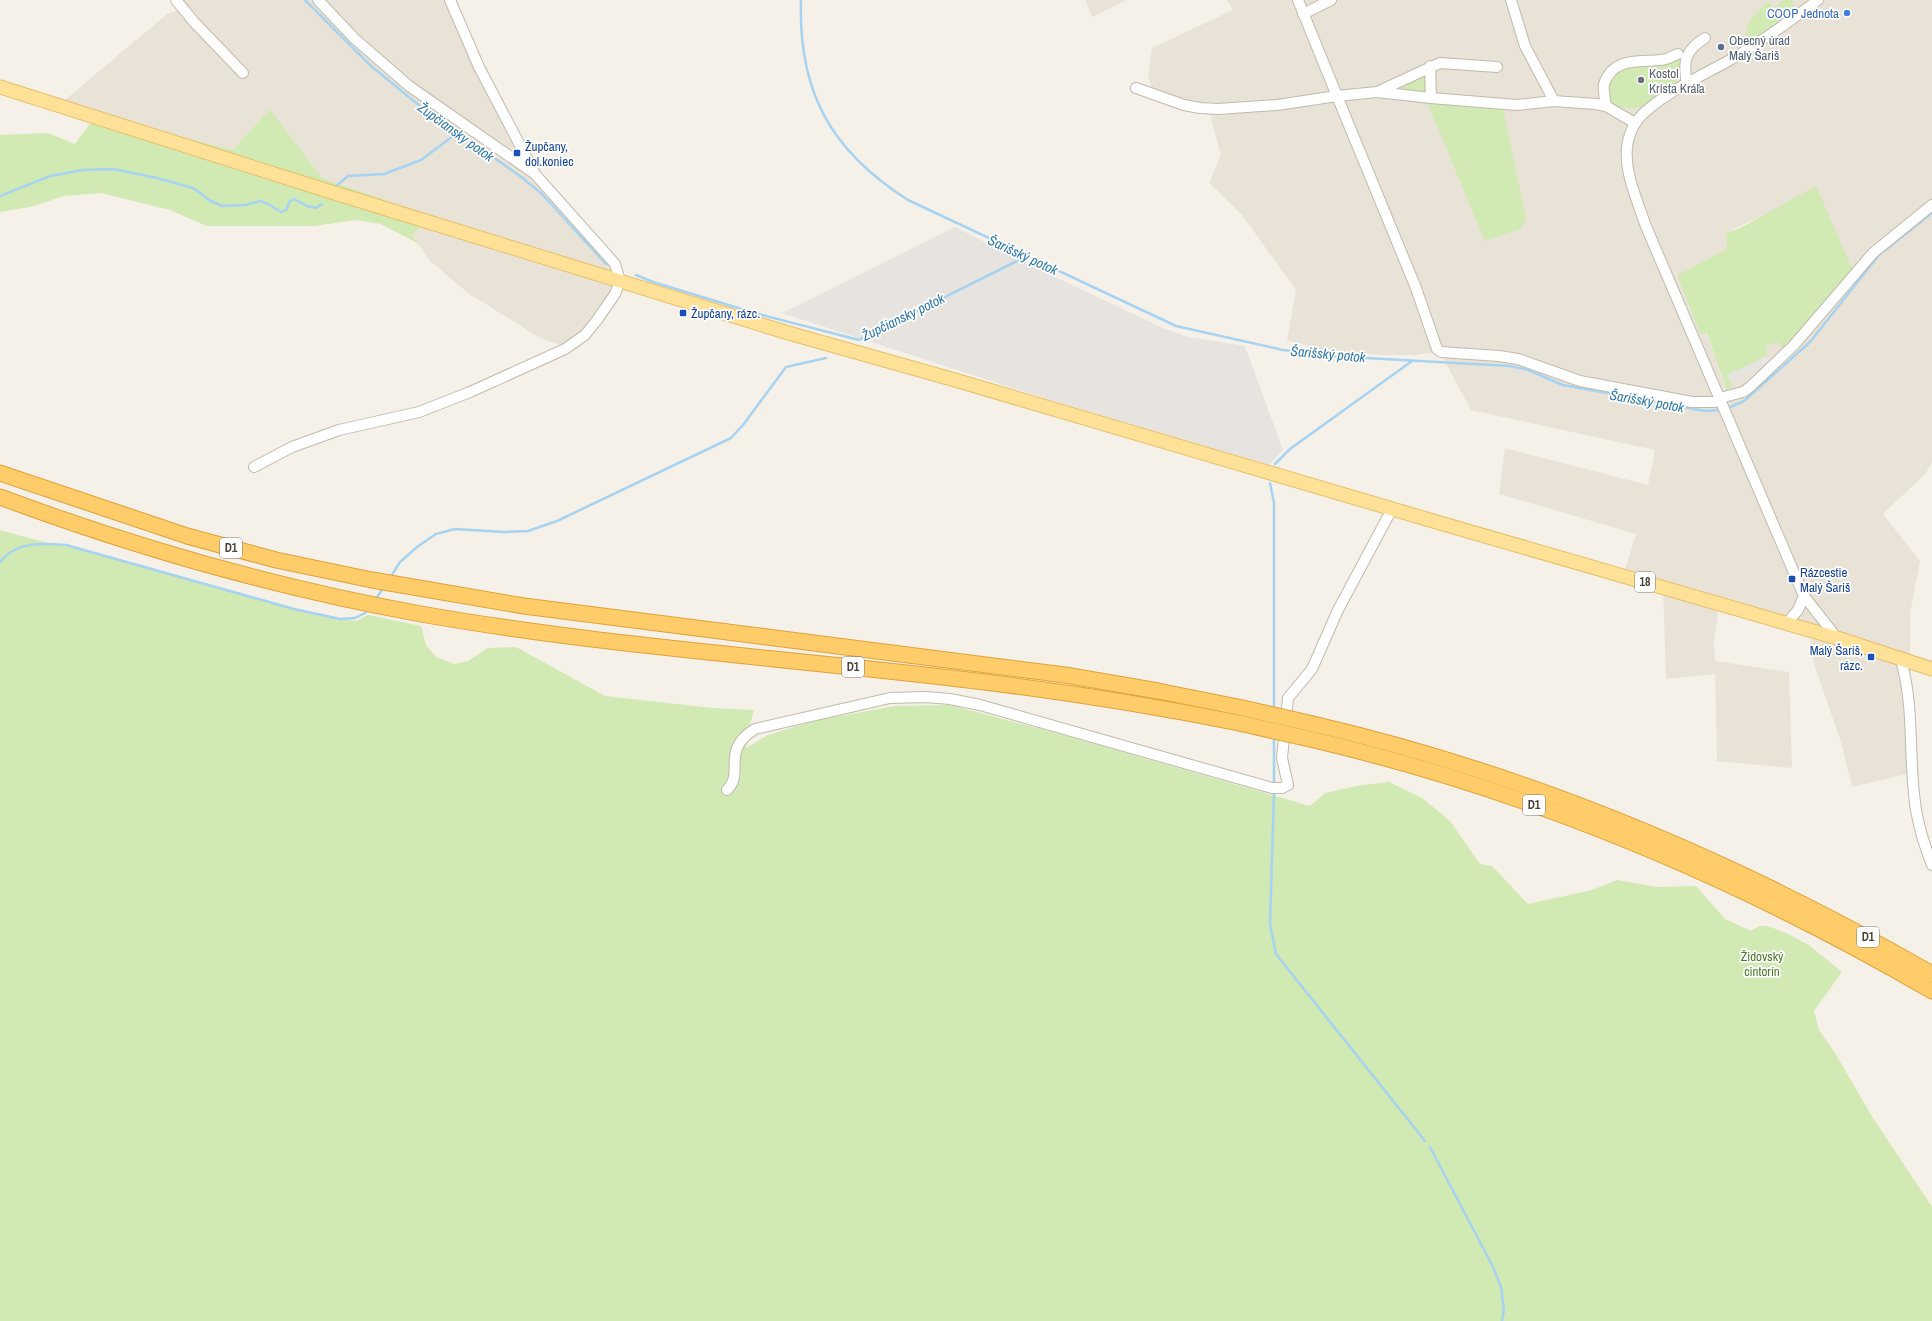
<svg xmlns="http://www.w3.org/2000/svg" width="1932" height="1321" font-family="'Archivo Narrow',sans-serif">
	<rect width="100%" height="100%" fill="#f5f1e9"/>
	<g fill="#e9e3d7" fill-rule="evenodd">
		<polygon points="179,0 452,0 503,114 537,172 603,243 608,250 615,273 606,305 601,316 563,346 540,338 468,293 430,261 412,235 422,213 322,178 270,109 233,150 96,115 60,104 167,14 184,7"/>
		<polygon points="1085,0 1127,0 1092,17"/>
		<path d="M 1227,0 L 1932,0 L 1932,461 L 1926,473 L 1883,514 L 1920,561 L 1910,614 L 1910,673 L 1916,772 L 1852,787 L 1841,742 L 1816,670 L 1810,643 L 1813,635 L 1719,605 L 1714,643 L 1715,661 L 1789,672 L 1792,768 L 1717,761 L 1715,674 L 1666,679 L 1663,588 L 1623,576 L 1636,534 L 1499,494 L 1505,448 L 1648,485 L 1655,450 L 1471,410 L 1445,362 L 1445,351 L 1414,355 L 1379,355 L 1320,349 L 1287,340 L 1296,290 L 1242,215 L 1209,183 L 1221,155 L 1207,104 L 1153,93 L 1148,75 L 1152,48 L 1233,10 ZM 1767,213 L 1783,351 L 1777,342 L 1766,347 L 1722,377 L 1718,363 L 1706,333 L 1677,275 L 1727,249 L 1726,233 Z"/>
	</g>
	<polygon fill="#e7e3de" points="955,227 1026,263 1163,328 1188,337 1245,346 1283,450 1269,465 1053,401 782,313"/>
	<g fill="#d1e9b2">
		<polygon points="1784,0 1792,0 1795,5 1779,18 1781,21 1747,44 1744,42 1749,21 1768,1 1773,8"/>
		<path d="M 1687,50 L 1682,64 L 1681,78 L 1643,106 C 1633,110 1617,109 1609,101 L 1611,99 C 1603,86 1614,70 1628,66 C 1640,63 1653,65 1666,63 C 1673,61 1680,53 1687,50 Z"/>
		<polygon points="1418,75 1425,77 1427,79 1425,93 1409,94 1409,90 1395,88"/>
		<polygon points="1427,102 1502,104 1526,218 1521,229 1485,241"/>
		<polygon points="270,109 322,178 423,213 422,225 412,235 419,244 381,224 356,220 314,226 207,226 170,210 101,193 64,196 30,207 0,212 0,135 48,133 75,144 96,115 233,150"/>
		<polygon points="1816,186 1854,273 1784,352 1777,342 1766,347 1767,356 1728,375 1733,387 1727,390 1707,333 1701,335 1677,275 1727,249 1726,233 1740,228"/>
		<polygon points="0,530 44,542 97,553 312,613 357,621 368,615 421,626 426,645 436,657 454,664 468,661 488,648 516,647 605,696 713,708 754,710 749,728 746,748 768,735 817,720 895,706 950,705 1067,736 1310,806 1325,793 1356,786 1389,782 1422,798 1450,821 1480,864 1492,866 1528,904 1592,890 1617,880 1656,887 1696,886 1725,919 1751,931 1759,926 1768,926 1786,933 1809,945 1842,972 1814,1011 1819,1030 1835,1053 1871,1115 1932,1207 1932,1321 0,1321"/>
	</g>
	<polygon fill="#e6e4e1" points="1767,356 1769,364 1731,382 1727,375"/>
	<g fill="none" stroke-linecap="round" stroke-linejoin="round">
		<g stroke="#a6d3f2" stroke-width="2.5">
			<polyline points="305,0 371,66 415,102 520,176 541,193 606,264"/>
			<path d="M 801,0 C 798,92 831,151 908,200 L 1176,326 L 1283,350 L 1330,356 L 1510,366 L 1528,370 L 1563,385 L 1705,411 L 1721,410"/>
			<polyline points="336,186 348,176 384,174 421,160 457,133"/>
			<polyline points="0,196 50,176 83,170 113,169 157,178 193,188 211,201 222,206 246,205 260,201 268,204 281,212 286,210 290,201 294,199 307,206 316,208 322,204"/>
			<polyline points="636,275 653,282 758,314 859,340 1027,256"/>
			<polyline points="1726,409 1744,401 1810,342 1879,255 1932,213"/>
			<polyline points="1275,464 1290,449 1412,361"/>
			<polyline points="1270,483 1274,503 1274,710"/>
			<path d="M 0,562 C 16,541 43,543 66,545 L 294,609 L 340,619 L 355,618 L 365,613 L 367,610"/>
			<polyline points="390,578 400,562 417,547 436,534 455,529 504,532 528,531 557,521 731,438 743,425 786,367 826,358"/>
			<polyline points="375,600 384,587"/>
			<polyline points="1274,783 1274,735"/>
			<polyline points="1274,793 1270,924 1276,954 1425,1141"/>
			<polyline points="1430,1147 1492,1265 1501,1287 1504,1310 1502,1321"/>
		</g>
		<g stroke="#c1b9ac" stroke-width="12">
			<g id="minor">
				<polyline points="176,0 194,22 243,73"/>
				<polyline points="450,0 479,67 534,172"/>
				<polyline points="1511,0 1525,46 1554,101"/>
				<path d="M 1818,0 C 1789,22 1761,42 1730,60 C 1703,75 1660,95 1640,117 C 1633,124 1630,133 1628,141 C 1622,168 1637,199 1645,224 L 1804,596 L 1837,638"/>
				<polyline points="1303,14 1331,0"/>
				<polyline points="1430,66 1431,98"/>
				<path d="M 1687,85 C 1683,62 1684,51 1705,38"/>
				<polyline points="1136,88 1184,105 1200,108 1218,109 1277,105 1337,96 1298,0"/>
				<polyline points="1377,92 1440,63 1497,67"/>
				<path d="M 1606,106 C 1605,100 1603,90 1604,84 C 1614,54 1645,64 1666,59 C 1670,58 1674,55 1678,54"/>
				<polyline points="1635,123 1606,106 1596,104 1554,101 1517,105 1431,98 1377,92 1337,96 1416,288 1437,349 1441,352 1499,356 1518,359 1580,381 1692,402 1715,402 1720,398 1743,392 1750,387 1794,345 1873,253 1932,205"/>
				<polyline points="254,467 292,447 339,430 419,412 470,392 565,349 585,335 597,320 615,294 620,281 615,264 535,174 409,86 355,39 318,0"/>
				<polyline points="1787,623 1798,610 1804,596"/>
				<path d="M 1900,657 C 1914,702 1909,748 1914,794 C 1916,819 1923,842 1932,865"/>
				<path d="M 727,790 C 745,773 720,750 755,729 L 890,698 L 926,697 L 950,699 L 980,705 L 1272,788 L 1282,788 L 1288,785 L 1282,758 L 1288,698 L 1312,669 L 1338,610 L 1392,509"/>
			</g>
		</g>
		<g stroke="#e6bf67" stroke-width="15">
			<polyline id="major" points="0,87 325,190 785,332 955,380 1440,523 1837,638 1932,669"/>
		</g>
		<g stroke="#e0a138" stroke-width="17">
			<g id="highway">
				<polyline points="0,473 187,536 276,560 372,580 524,606 1065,675 1158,691 1238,707"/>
				<path d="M 0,497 C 137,548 277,588 421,614 C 597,645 774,657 951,678 C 1047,689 1144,704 1239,723"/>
				<path d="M 1313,724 C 1533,775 1736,861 1932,974"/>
				<path d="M 1310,739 C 1529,790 1738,878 1932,991"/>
			</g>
		</g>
		<use href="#minor" stroke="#fff" stroke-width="10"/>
		<use href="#major" stroke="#ffe198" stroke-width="13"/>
		<use href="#highway" stroke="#ffcc6a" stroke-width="15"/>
		<g stroke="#e0a138" stroke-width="17" stroke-linecap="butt">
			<g id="highway-bridge">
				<polyline points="1238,707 1313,724"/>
				<polyline points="1239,723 1310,739"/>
			</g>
		</g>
		<use href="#highway-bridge" stroke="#ffcc6a" stroke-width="15"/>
	</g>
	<circle fill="#3f7fe0" stroke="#fff" stroke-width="1.5" cx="1847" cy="13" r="4"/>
	<circle fill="#5c6f8a" stroke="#fff" stroke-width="1.5" cx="1721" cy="47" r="4"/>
	<circle fill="#6b7280" stroke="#fff" stroke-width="1.5" cx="1641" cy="80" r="4"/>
	<g fill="#1a4fb4" stroke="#fff" stroke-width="1.5">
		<rect x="513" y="149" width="8" height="8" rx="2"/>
		<rect x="679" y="309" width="8" height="8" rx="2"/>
		<rect x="1788" y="575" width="8" height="8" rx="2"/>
		<rect x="1867" y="653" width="8" height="8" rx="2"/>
	</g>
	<g text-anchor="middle" stroke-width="3.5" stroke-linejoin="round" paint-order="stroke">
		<g fill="#fff" stroke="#807b73" stroke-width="1">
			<rect x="220" y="538" width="22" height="20" rx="3"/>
			<rect x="1635" y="572" width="20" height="20" rx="3"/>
			<rect x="842" y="657" width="22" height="20" rx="3"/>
			<rect x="1523" y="795" width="22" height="20" rx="3"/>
			<rect x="1857" y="927" width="22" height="20" rx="3"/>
		</g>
		<g font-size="12" font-weight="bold" fill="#494237">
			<text x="231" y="552">D1</text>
			<text x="1645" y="586">18</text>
			<text x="853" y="671">D1</text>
			<text x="1534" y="809">D1</text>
			<text x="1868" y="941">D1</text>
		</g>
		<g font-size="13" fill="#366cbe" stroke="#fff" text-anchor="end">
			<text x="1839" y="18">COOP Jednota</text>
		</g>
		<g font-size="13" fill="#4e5e75" stroke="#fff" text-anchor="start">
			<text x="1729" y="45">Obecný úrad<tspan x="1729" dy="15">Malý Šariš</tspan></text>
		</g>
		<g font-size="13" fill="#5b616d" stroke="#fff" text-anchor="start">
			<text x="1649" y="78">Kostol<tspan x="1649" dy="15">Krista Kráľa</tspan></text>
		</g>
		<g font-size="13" fill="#164399" stroke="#fff" text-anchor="start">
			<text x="525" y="151">Župčany,<tspan x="525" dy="15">dol.koniec</tspan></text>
			<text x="691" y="318">Župčany, rázc.</text>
			<text x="1800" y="577">Rázcestie<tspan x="1800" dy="15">Malý Šariš</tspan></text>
			<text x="1863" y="655" text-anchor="end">Malý Šariš,<tspan x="1863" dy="15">rázc.</tspan></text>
		</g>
		<g font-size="13" fill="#497c29" stroke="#fff">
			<text x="1762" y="961">Židovský<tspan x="1762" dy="15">cintorín</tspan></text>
		</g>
		<g font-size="14" font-style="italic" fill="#2d79af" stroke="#fff">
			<text transform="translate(456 132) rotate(36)" y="5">Župčiansky potok</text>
			<text transform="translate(1023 255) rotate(25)" y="5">Šarišský potok</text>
			<text transform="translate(903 317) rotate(-26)" y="5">Župčiansky potok</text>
			<text transform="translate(1328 354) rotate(5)" y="5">Šarišský potok</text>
			<text transform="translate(1647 401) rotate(10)" y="5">Šarišský potok</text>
		</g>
	</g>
</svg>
